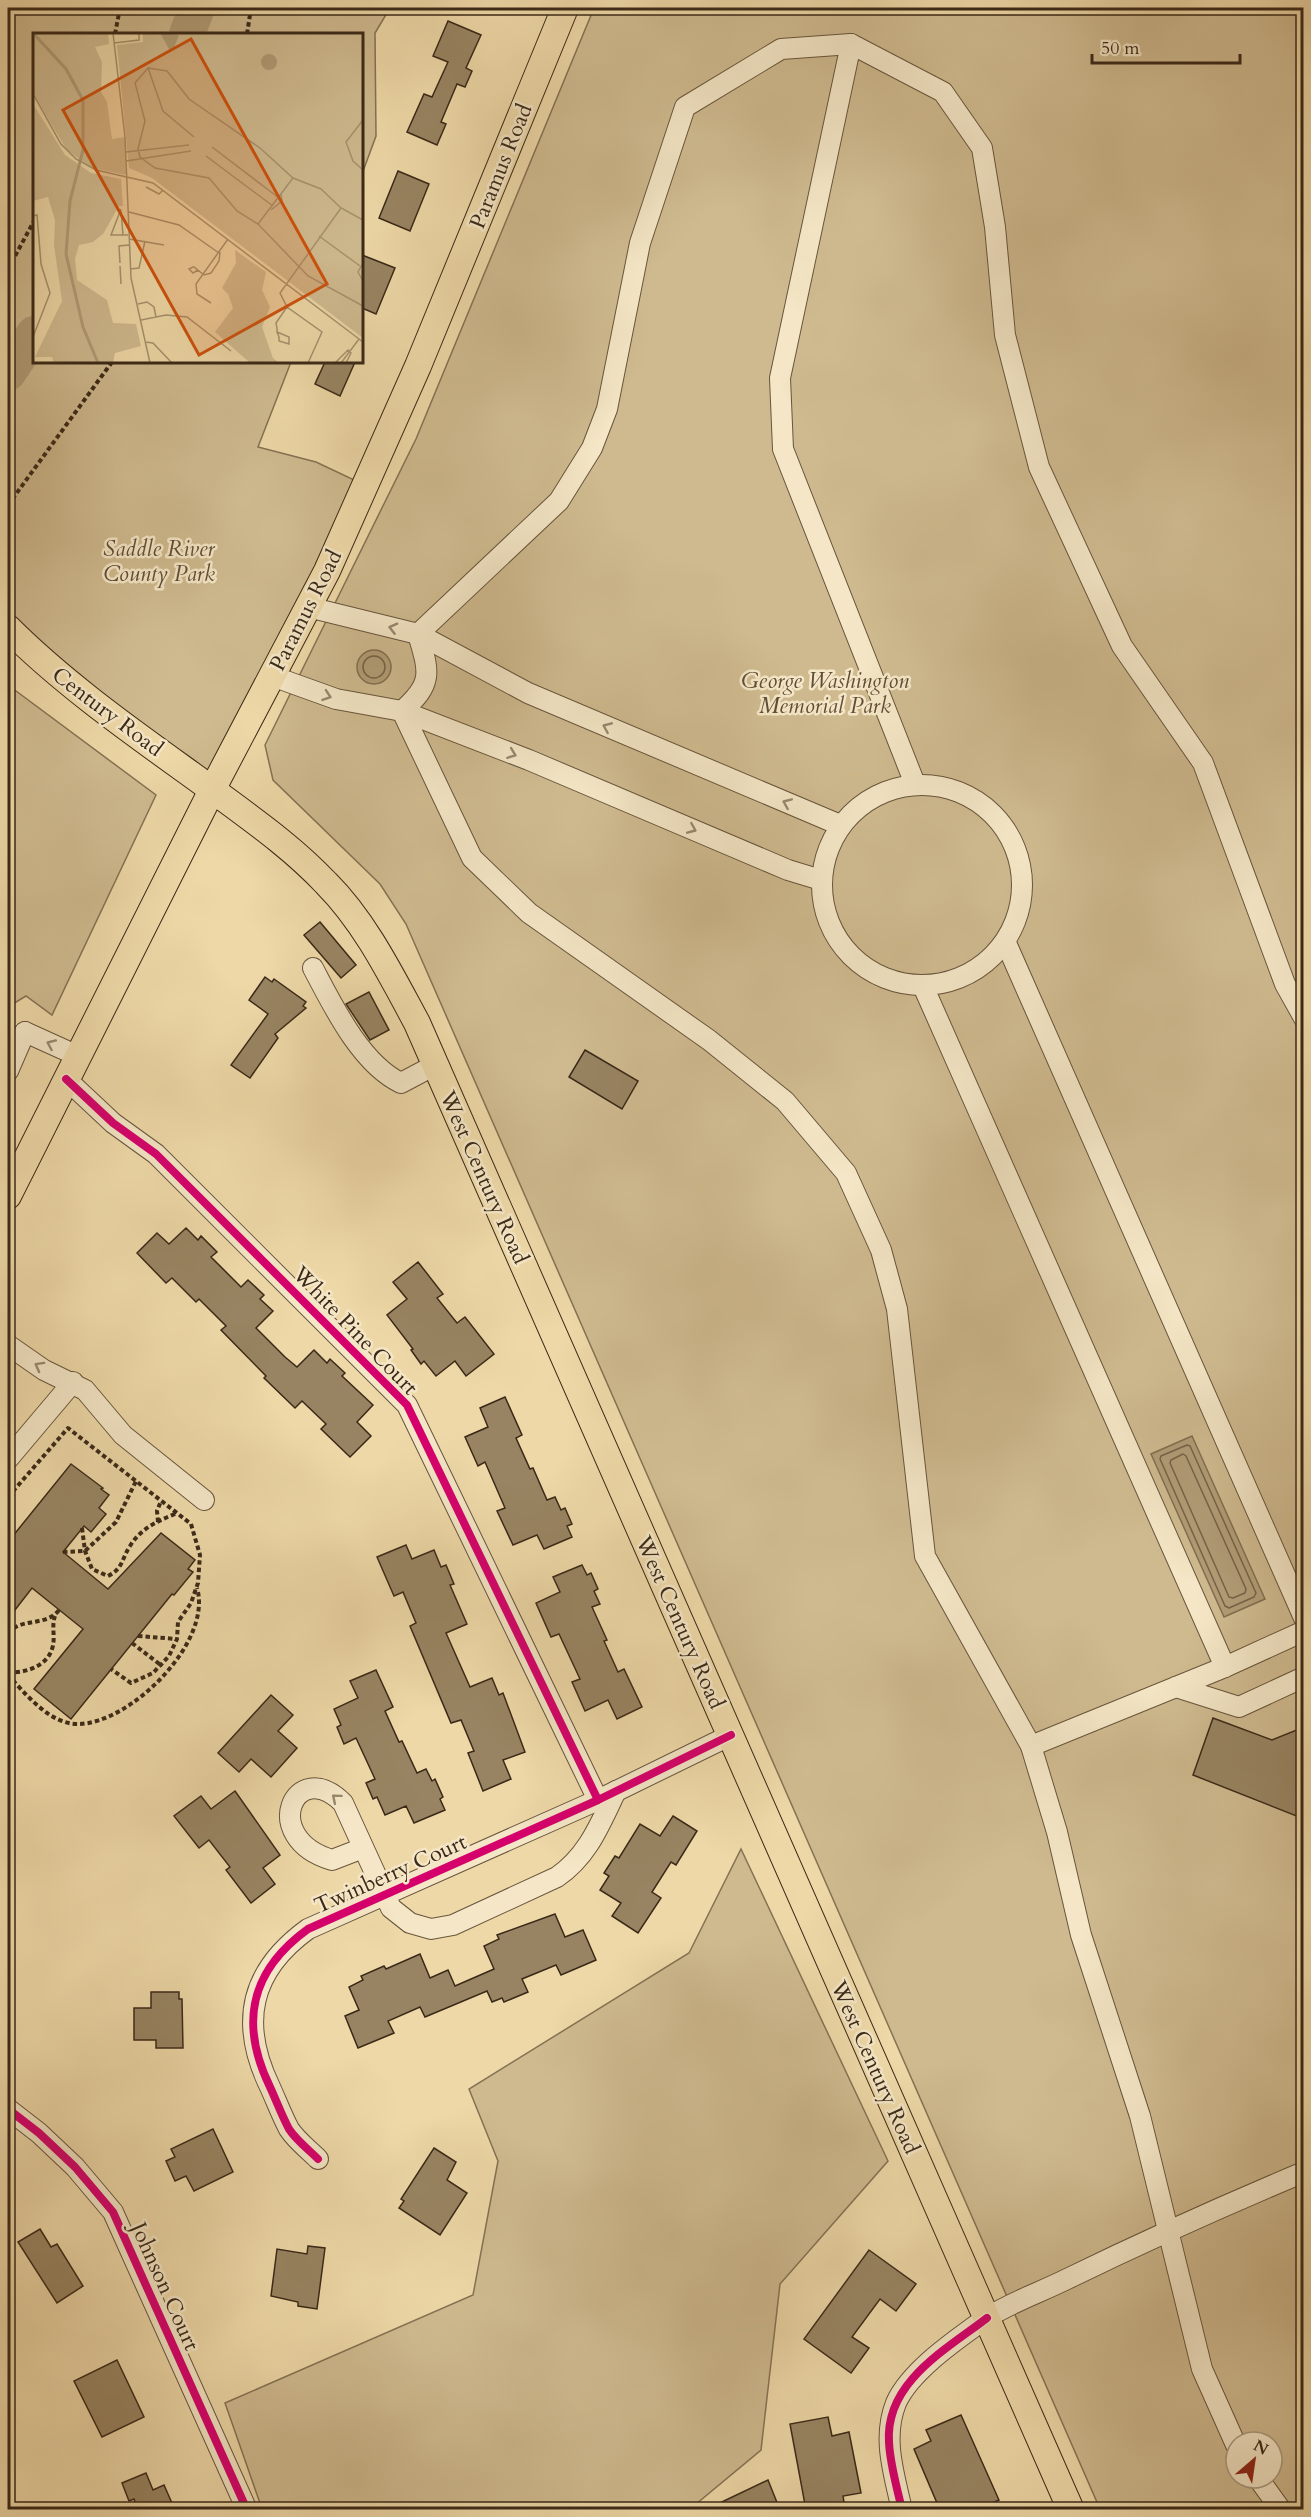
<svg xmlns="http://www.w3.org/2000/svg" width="1311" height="2517" font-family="Cardo,serif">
	<rect width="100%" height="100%" fill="#eed8a7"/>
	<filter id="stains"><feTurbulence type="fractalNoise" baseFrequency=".00333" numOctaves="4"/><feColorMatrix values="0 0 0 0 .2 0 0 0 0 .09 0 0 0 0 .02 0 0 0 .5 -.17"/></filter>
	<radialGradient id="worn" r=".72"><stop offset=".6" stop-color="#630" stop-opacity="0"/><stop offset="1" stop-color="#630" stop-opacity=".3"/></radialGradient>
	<g fill="#cfba8f" stroke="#847254" stroke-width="1.5" fill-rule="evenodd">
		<polygon points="8,8 390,8 375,33 376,136 362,174 362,34 34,34 34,362 291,362 258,447 316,462 367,486 212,790 8,628"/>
		<path d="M 594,8 L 1303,8 L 1303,2509 L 1100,2509 L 406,924 L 380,884 L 273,780 L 265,745 L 416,439 ZM 1236,2442 L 1272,2442 L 1272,2478 L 1236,2478 Z"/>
		<polygon points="8,685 156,795 52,1015 26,996 8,1007"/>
		<polygon points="741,1849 888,2161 780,2284 761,2450 690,2509 262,2509 225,2403 473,2295 498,2161 469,2089 689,1953"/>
	</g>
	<g fill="#b19c76" stroke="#816e50" stroke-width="1.5">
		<circle cx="374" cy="667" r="17"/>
		<polygon points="1192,1436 1265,1599 1224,1617 1151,1454"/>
	</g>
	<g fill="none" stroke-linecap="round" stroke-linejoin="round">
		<g stroke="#766247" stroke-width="1.5">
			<circle cx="374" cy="667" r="11"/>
			<polygon points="1187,1445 1190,1446 1256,1593 1254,1597 1229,1608 1225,1606 1160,1459 1161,1456"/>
			<polygon points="1183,1454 1186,1456 1246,1589 1245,1593 1233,1598 1229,1597 1170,1463 1171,1460"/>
		</g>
		<g stroke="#b19c76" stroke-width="36">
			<polyline points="187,34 197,8"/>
			<polyline points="8,373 34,334"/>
		</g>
	</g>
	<g fill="#988462" stroke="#3a2918" stroke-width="1.5">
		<polygon points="448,21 481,35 466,68 472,71 465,87 457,84 441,122 446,124 437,145 407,132 424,94 432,97 448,62 433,56"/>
		<polygon points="398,171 429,184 410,231 379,218"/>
		<polygon points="362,255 395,268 376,314 362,308"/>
		<polygon points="325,362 355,362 340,396 315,384"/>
		<polygon points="320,922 356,965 341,978 304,935"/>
		<polygon points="265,977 272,982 274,979 306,1002 303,1006 306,1008 275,1034 278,1038 250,1078 231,1065 268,1014 249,1000"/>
		<polygon points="369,992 389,1030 370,1040 346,1004"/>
		<polygon points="585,1050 638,1081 622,1109 569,1077"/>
		<polygon points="186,1228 198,1240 201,1236 217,1252 211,1257 241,1287 248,1280 264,1295 260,1299 273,1311 256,1328 285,1357 297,1367 314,1350 327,1363 330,1359 345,1373 342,1376 373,1405 357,1422 371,1436 350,1457 321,1429 326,1424 302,1401 295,1408 264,1378 266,1376 221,1330 226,1326 199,1299 196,1302 172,1278 166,1283 137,1253 157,1233 169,1244"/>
		<polygon points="418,1262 443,1294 437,1298 457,1323 465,1317 494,1354 466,1376 455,1361 436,1376 424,1361 421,1364 411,1350 413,1349 387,1315 407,1299 393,1282"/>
		<polygon points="505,1397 522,1435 516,1438 530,1469 533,1468 547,1500 555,1497 561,1510 565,1508 572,1524 567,1526 572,1537 544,1549 537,1535 513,1545 497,1511 505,1508 485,1462 478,1466 465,1437 488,1427 480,1408"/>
		<polygon points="71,1464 103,1488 101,1489 109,1495 99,1508 106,1514 91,1532 84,1526 63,1552 108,1589 161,1533 195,1560 188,1569 193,1572 174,1595 172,1594 71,1719 34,1689 83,1629 32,1588 8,1619 8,1542"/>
		<polygon points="406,1545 412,1559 434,1550 441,1567 446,1565 454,1584 450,1585 467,1624 446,1633 470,1687 492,1678 499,1695 503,1693 525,1752 503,1760 511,1779 483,1791 468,1753 474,1751 461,1720 451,1723 410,1626 416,1623 403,1592 394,1596 377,1557"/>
		<polygon points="582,1565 587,1575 591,1573 598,1589 594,1591 600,1604 592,1607 607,1640 604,1641 618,1672 624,1669 642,1707 617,1719 608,1700 585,1711 572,1682 580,1679 559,1634 551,1637 536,1603 560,1592 553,1577"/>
		<polygon points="376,1670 393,1707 385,1711 399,1742 402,1741 417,1773 426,1769 432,1781 435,1779 443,1797 440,1799 445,1810 414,1823 406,1806 385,1815 377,1797 373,1799 366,1783 375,1779 356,1738 344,1744 337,1727 341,1725 334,1709 358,1698 350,1681"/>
		<polygon points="271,1695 293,1715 278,1731 297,1748 271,1777 251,1759 239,1772 218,1753"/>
		<polygon points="1213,1718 1272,1740 1304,1727 1304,1819 1193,1775"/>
		<polygon points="235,1791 280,1855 263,1868 275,1884 251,1903 226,1870 230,1867 209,1840 199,1848 174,1816 201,1796 211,1809"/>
		<polygon points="673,1816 697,1831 676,1865 671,1862 652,1892 661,1898 638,1933 612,1916 621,1903 600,1890 609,1876 604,1873 615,1856 619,1858 640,1824 660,1836"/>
		<polygon points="555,1914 565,1937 583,1930 596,1960 561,1975 556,1965 522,1979 528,1992 504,2002 502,1998 492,2002 487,1991 425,2017 420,2007 388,2021 394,2033 358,2048 345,2016 359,2010 349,1987 363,1980 361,1976 384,1966 386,1969 420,1954 430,1978 448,1970 455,1986 494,1969 484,1946 499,1939 497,1935"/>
		<polygon points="151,1992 179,1992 179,1999 182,1999 183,2048 156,2048 156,2040 134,2040 134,2008 151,2008"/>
		<polygon points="213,2129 233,2172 194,2191 186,2176 175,2181 166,2161 175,2157 171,2149"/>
		<polygon points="434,2148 456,2162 447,2180 467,2193 440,2235 399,2208 404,2201 401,2199"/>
		<polygon points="40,2229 51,2247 57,2244 83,2286 57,2303 18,2242"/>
		<polygon points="308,2246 325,2248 317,2309 298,2306 298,2302 271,2296 277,2249 307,2254"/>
		<polygon points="869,2250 916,2284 896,2311 880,2299 852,2337 869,2348 851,2373 804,2339"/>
		<polygon points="117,2360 144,2417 102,2437 74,2381"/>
		<polygon points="961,2415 999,2500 976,2510 961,2510 959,2504 940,2510 914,2449 931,2441 926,2430"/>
		<polygon points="828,2417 832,2436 849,2432 861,2493 843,2496 845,2508 806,2510 790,2424"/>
		<polygon points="146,2473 153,2490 164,2485 175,2510 138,2510 134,2499 129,2501 122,2483"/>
		<polygon points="768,2480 780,2510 705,2510"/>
	</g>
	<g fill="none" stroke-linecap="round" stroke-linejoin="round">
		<g stroke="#67553c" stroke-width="22">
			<g id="minor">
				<path d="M 851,44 L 781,49 L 685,107 L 640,243 L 607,409 L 592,448 L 559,501 L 418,634 C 429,672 434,683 402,711 L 472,858 L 529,913 L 709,1040 L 785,1101 L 846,1173 L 881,1250 L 897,1309 L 925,1556 L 1031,1746 L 1057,1832 L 1081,1935 L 1140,2116 L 1202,2369 L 1236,2445"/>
				<polyline points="308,607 418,634 528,693 840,825"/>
				<polyline points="272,676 336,699 402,711 529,760 788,870 821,880"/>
				<polyline points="915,784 783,449 780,378 851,44 943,92 982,148 995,227 1005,335 1039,467 1122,646 1203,763 1285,984 1304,1018"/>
				<circle cx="922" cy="885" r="100"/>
				<polyline points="1006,943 1304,1618"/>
				<path d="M 313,968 C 333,1006 361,1064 401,1083 L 435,1065"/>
				<polyline points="923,986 1225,1667"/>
				<polyline points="25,1032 78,1056"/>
				<polyline points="8,1071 25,1032"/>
				<polyline points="66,1079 113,1123 156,1154 407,1405 598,1800"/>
				<polyline points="8,1345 44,1370 85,1390 123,1435 204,1500"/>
				<polyline points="8,1459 73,1382"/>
				<polyline points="1176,1687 1239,1707 1304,1677"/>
				<polyline points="1031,1746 1225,1667 1304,1631"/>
				<path d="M 363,1848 L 332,1860 C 258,1838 295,1755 343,1803 L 391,1908 L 410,1923 L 431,1929 L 453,1925 L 557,1877 C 588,1856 600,1824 616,1791"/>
				<polyline points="8,2109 39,2133 75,2167 113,2212 247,2510"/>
				<path d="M 318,2159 C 309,2150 296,2140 289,2129 C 282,2116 276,2100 270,2087 C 239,2023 250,1971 308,1929 L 598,1800 L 731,1735"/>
				<polyline points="1258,2478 1281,2510"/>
				<path d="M 902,2510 C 894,2474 882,2438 896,2403 C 910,2371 957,2339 985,2319 C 1009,2303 1041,2292 1067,2279 C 1145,2241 1223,2206 1304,2172"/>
			</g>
		</g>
		<g stroke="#3a2918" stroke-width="28">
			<g id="major">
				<path d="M 8,628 C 69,689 144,740 214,791 C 253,820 292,847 326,883 C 365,922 391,975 417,1023 L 1071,2510"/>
				<polyline points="8,1196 212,790 327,571 418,366 565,8"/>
			</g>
		</g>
		<g stroke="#3a2918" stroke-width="4" stroke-dasharray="4.5 3" stroke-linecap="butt">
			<polyline points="115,34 120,8"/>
			<polyline points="247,34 251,8"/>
			<polyline points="8,269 34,221"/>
			<polyline points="8,505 112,362"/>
			<polyline points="8,1497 68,1428 191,1524 200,1555 198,1583 191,1603 178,1622 177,1639 169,1656 153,1673 131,1683 111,1669"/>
			<polyline points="158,1522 157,1511 161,1501"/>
			<path d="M 82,1528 L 85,1551 L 92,1569 L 108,1576 C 123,1569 122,1558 130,1546 C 141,1528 158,1521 177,1513"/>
			<polyline points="8,1540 8,1541"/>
			<polyline points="63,1552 85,1551 116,1522 136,1481"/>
			<path d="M 8,1633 C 22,1617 46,1627 59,1610"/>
			<polyline points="138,1636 177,1639"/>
			<polyline points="132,1643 162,1666"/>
			<path d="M 8,1672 C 24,1674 47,1666 52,1649 C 56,1638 51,1627 55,1616"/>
			<path d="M 8,1675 C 26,1694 49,1724 78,1724 C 130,1724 213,1642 197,1588"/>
		</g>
		<use href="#minor" stroke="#f4e6c6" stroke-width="20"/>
		<use href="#major" stroke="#eed8a7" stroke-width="26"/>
		<g stroke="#f4e6c6" stroke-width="11">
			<g id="cycleway">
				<polyline points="66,1079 113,1123 156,1154 407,1405 598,1800"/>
				<polyline points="8,2109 39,2133 75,2167 113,2212 247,2510"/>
				<path d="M 318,2159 C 309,2150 296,2140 289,2129 C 282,2116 276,2100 270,2087 C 239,2023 250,1971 308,1929 L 598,1800 L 731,1735"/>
				<path d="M 902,2510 C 897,2487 890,2465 889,2442 C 885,2382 947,2349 987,2318"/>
			</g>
		</g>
		<use href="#cycleway" stroke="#d6006c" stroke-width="8"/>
	</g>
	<defs><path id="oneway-chevron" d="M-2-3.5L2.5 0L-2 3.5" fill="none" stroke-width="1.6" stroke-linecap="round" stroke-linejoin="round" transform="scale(1.5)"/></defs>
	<g stroke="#97886f">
		<use href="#oneway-chevron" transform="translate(393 628) rotate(-166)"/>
		<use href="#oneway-chevron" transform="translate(327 696) rotate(19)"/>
		<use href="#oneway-chevron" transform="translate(607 727) rotate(-157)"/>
		<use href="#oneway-chevron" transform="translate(512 754) rotate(21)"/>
		<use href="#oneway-chevron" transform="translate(787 803) rotate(-157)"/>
		<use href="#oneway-chevron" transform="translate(692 829) rotate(23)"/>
		<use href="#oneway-chevron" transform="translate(51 1044) rotate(-156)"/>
		<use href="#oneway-chevron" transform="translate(39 1366) rotate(-151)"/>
		<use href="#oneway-chevron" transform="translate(336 1798) rotate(-140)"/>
	</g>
	<g text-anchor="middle" stroke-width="5" stroke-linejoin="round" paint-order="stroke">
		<g font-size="22" fill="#3a2918" stroke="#f4e6c6">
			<text transform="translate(500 166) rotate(-68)" y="8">Paramus Road</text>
			<text transform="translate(305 610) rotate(-63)" y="8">Paramus Road</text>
			<text transform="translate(108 711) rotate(37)" y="8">Century Road</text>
			<text transform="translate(485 1177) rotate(66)" y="8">West Century Road</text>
			<text transform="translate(356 1330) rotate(46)" y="8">White Pine Court</text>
			<text transform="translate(681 1622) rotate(66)" y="8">West Century Road</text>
			<text transform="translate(390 1873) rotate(-24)" y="8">Twinberry Court</text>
			<text transform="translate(876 2067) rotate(66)" y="8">West Century Road</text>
			<text transform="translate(166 2286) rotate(66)" y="8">Johnson Court</text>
		</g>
		<g font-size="22" font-style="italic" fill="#5f4d36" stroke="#f4e6c6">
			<text x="159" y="556">Saddle River<tspan x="159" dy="25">County Park</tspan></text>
			<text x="825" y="688">George Washington<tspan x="825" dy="25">Memorial Park</tspan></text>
		</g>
	</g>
	<g transform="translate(33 33)">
		<rect width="330" height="330" fill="#eed8a7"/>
		<path d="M 0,0 L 75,0 L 76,11 L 62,14 L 69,29 L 68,59 L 74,69 L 79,106 L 92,104 L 93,142 L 59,135 L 34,117 L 0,61 ZM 110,0 L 330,0 L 330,305 L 119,145 L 96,135 L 84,12 L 110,9 ZM 0,71 L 32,122 L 58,140 L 88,146 L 90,173 L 86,173 L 70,201 L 60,209 L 46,212 L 42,226 L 44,247 L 74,267 L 80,290 L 103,291 L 108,313 L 82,320 L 80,330 L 21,330 L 19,324 L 2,324 L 29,268 L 21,212 L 22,187 L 15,164 L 0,168 ZM 202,217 L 233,239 L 229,257 L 237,274 L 229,294 L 240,325 L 246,330 L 216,329 L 182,299 L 200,275 L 195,261 L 189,255 L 203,230 Z" fill="#cfba8f"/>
		<path d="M 127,0 L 146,2 L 140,17 L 136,16 ZM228 29a8 8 0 1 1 16 0a8 8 0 1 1-16 0Z" fill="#b19c76"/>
		<path fill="none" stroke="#b19c76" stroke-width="3" d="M 0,0 L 33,36 L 50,67 L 50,117 L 37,168 L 33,221 L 50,294 L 65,330"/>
		<path fill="none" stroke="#a6926e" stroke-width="1.5" d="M 80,0 L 92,104 L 98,245 L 117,330M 81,10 L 106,7 L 106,0M 115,35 L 102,50 L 112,88 L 105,116 L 107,124 L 122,135 L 176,145 L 204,178 L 225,191 L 275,243 L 330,273M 0,61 L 28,111 L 43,126 L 63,137 L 120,150 L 330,309M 330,87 L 313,109 L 320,128 L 330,137M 161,104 L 130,78 L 115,35 L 134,38 L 156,66 L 227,115 L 260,145 L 288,156 L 308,175 L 330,187M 179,114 L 246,165M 93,119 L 156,112M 173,123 L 240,173M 93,128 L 158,118M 113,154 L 126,161 L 130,157M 88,176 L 78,202 L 95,202M 238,177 L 249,168 L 248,161M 88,178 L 90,202M 96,179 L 146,192 L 186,220M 0,183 L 4,182 L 8,231 L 17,260 L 0,304M 225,191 L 260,145M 286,203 L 327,233M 96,206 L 131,212M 87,230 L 86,213 L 96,212M 330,230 L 325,239 L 330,248M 87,233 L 88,251M 97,236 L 106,235 L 112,208M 165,237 L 160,240 L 156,236 L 160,234 L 161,234 L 171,242 L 178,240 L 186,228 L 187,219M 178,270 L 164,261 L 163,251 L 195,206M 105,271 L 114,269 L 121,274 L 123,284M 108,287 L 133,282 L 154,284 L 198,318M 244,299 L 256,304 L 256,311 L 246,308 L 246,304 L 244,299 L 244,295 L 243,290 L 254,274M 112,309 L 120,310 L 139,330M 275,330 L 289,299 L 254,274 L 247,260 L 308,175M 302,330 L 315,317 L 318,320 L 313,330M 308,330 L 326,306"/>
		<path fill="#ce520e" fill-opacity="0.15" stroke="#ce520e" stroke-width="3" d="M 158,6 L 294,251 L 166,322 L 30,77 Z"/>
		<rect width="330" height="330" fill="none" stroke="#3a2918" stroke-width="3"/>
	</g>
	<rect width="1311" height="2517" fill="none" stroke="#eed8a7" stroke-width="30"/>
	<rect x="9" y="9" width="1293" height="2499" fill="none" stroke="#3a2918" stroke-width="3"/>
	<rect x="15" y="15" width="1281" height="2487" fill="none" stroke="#3a2918" stroke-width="1.5"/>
	<g transform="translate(1254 2460) rotate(29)"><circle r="28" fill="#f4e6c6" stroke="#aa9a80" stroke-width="1.5"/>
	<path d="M0-4.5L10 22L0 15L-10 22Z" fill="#8f2418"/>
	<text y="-9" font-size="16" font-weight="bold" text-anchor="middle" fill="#3a2918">N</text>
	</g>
	<path d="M1092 54v9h148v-9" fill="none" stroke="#3a2918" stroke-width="3"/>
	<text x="1101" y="54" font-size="18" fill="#3a2918" stroke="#f4e6c6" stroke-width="4.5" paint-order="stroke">50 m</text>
	<rect width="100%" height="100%" filter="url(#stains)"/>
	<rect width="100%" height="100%" fill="url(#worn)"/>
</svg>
